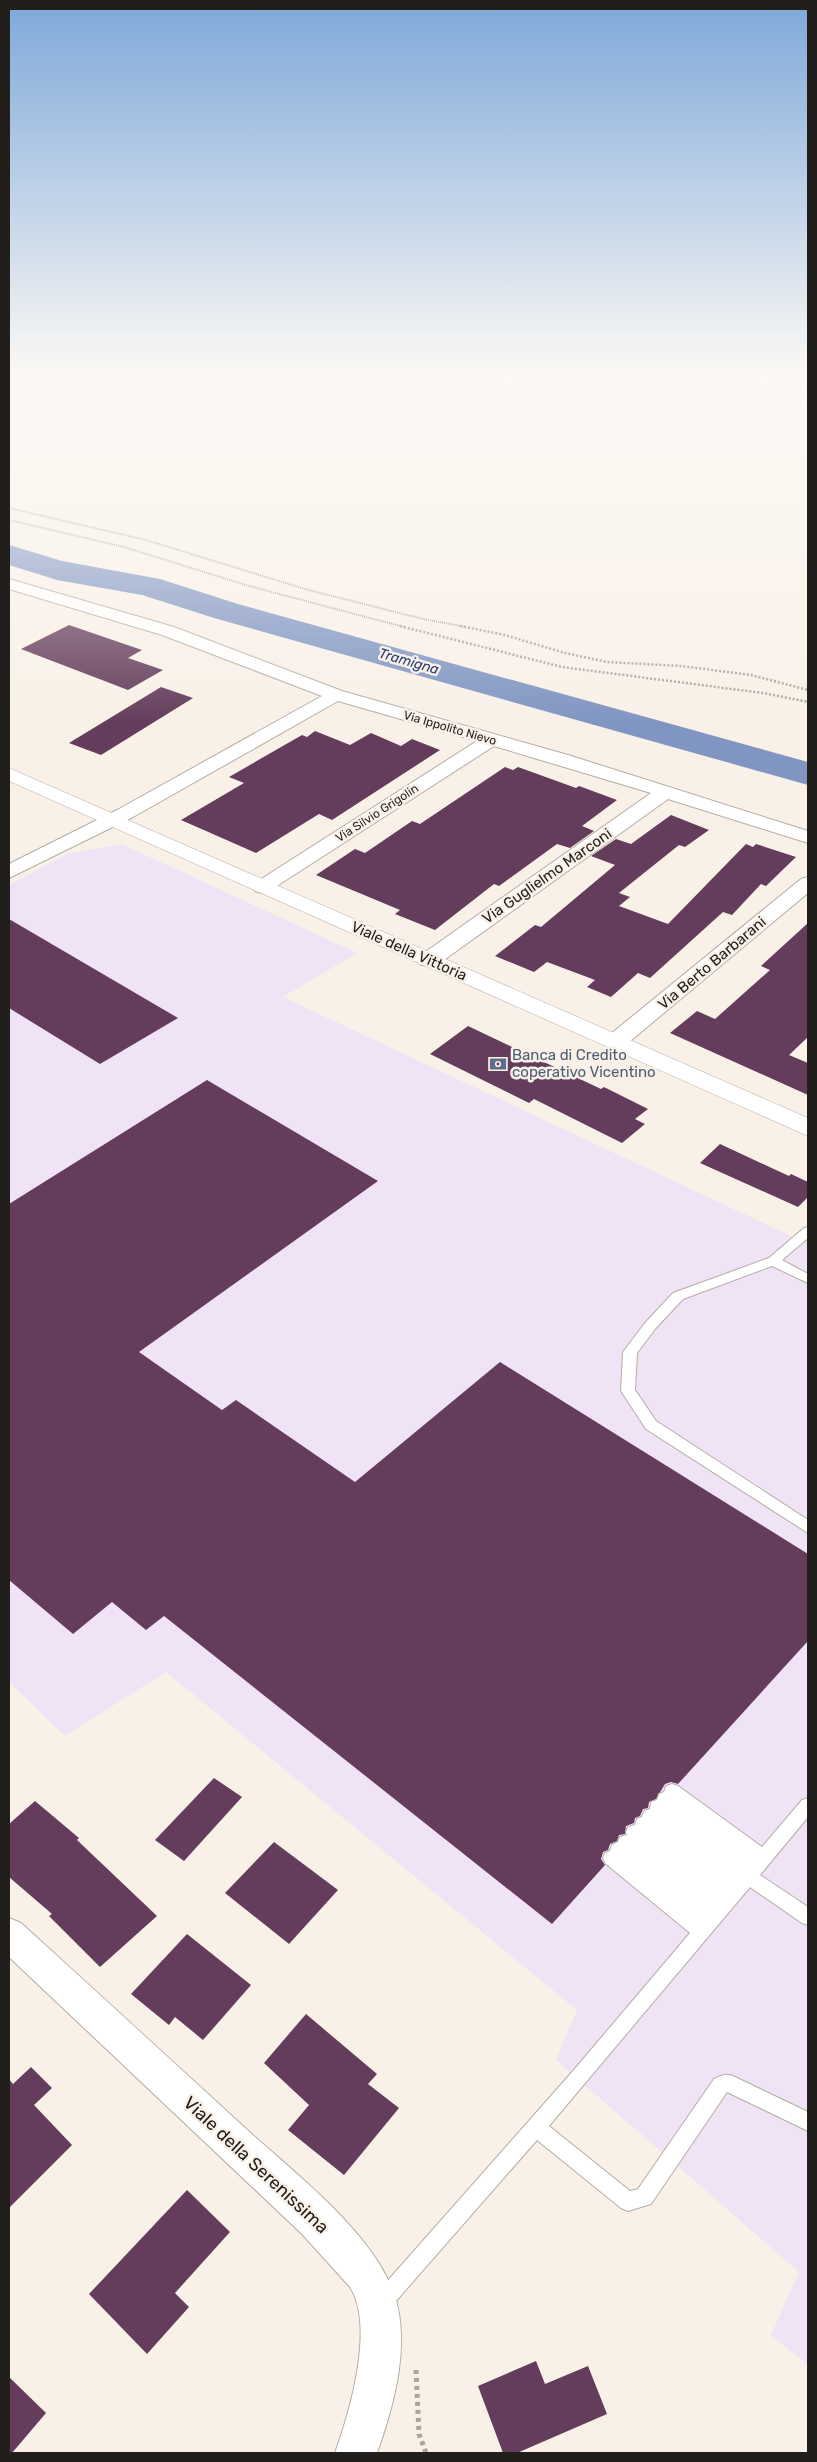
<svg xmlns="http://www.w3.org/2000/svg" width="817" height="2462" font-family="Rubik,sans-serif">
	<rect width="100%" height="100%" fill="#f9f1e8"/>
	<polygon fill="#f1e3f6" points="122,844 357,953 283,997 793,1237 808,1224 808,2365 771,2335 799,2272 556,2060 577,2010 166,1672 65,1736 9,1682 9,885 67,854"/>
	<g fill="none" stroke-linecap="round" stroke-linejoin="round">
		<polygon fill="#8095c2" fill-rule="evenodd" points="9,545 62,561 160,579 238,604 808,762 808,785 214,618 142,595 57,580 9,565"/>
	</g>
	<g fill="#643d5c">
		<polygon points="69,625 142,650 128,658 163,670 128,690 21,649"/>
		<polygon points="161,687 193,698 101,755 69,743"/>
		<polygon points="315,731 350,745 371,733 401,746 412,739 440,750 332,820 319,814 256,853 181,820 244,783 229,777 302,735 307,737"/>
		<polygon points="505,767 513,770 518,767 576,788 579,786 617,800 582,826 594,831 570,848 557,844 499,886 494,884 435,930 395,914 400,910 316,875 355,849 365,853 412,821 420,824"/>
		<polygon points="671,815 709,830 685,847 679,845 619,893 630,897 619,906 668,924 746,844 753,847 756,844 796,857 766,886 761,884 732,915 723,912 650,978 638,973 611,997 587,987 595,980 547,962 534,972 495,956 535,925 541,927 615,865 591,856 616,839 631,844"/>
		<polygon points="9,919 178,1018 100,1064 9,1008"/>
		<polygon points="808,923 808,1037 789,1055 808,1063 808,1095 670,1033 697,1011 715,1019 770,970 761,966"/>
		<polygon points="468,1026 601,1089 604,1087 648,1109 635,1119 645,1124 622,1143 534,1099 529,1103 430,1054"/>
		<polygon points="207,1080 378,1181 139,1352 222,1410 236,1400 355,1482 500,1362 808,1554 808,1641 678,1784 671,1782 665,1784 656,1799 649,1802 648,1808 643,1809 640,1816 635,1818 634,1823 626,1826 625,1834 619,1835 617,1841 610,1844 608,1850 603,1852 601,1859 605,1865 552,1924 164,1616 146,1630 112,1602 73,1634 9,1580 9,1204"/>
		<polygon points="720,1144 789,1176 791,1174 808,1182 808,1197 798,1207 700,1163"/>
		<polygon points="214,1778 242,1797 184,1861 155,1840"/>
		<polygon points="35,1801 79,1838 77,1840 157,1916 100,1967 49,1916 52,1914 9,1877 9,1824"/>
		<polygon points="274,1842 338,1890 289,1944 225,1893"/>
		<polygon points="187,1934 251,1985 203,2040 175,2017 169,2025 131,1994"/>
		<polygon points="306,2014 377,2074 368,2084 399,2108 344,2175 288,2130 309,2105 264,2063"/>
		<polygon points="31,2067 52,2088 34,2105 72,2145 9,2208 9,2079 13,2084"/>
		<polygon points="187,2190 230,2232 175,2293 189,2307 147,2354 89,2294"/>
		<polygon points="536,2361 545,2384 588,2366 607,2414 517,2453 503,2453 478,2386"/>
		<polygon points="9,2377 46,2413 12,2453 9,2453"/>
	</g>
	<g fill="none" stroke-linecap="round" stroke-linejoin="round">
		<g stroke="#b4ada4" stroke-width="2">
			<g id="service">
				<polygon points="9,379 16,379 9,383"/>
				<polygon points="808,1227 808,1238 782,1260 808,1274 808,1283 772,1266 683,1299 655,1329 637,1353 635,1390 656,1421 808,1520 808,1533 646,1429 621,1391 623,1352 645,1323 673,1293 769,1258 804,1228"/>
				<path d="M 672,1784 L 678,1786 L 762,1847 L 802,1800 L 808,1798 L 808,1817 L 760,1875 L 808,1907 L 808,1925 L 802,1923 L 750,1887 L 549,2126 L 630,2191 L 638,2189 L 714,2079 C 722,2075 727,2073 735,2077 L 808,2112 L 808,2131 L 727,2092 L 651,2204 L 628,2211 L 621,2208 L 537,2140 L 389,2309 L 382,2312 L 375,2309 L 372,2302 L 375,2295 L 573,2071 L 690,1933 L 605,1863 L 603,1858 L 605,1853 L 610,1851 L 612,1845 L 618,1842 L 620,1837 L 627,1835 L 626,1832 L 628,1827 L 635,1825 L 637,1819 L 642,1817 L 644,1811 L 650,1809 L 651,1802 L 657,1800 L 659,1794 L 664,1792 L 666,1786 Z"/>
			</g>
		</g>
		<g stroke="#b4ada4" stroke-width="2">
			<g id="minor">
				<polygon points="9,579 174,627 342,691 568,755 808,831 808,843 668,799 437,965 429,966 421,965 418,960 421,955 651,793 494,746 269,891 262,893 255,891 252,887 255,883 477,741 338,701 133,817 9,878 9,864 119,809 322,696 162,635 9,589"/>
				<polygon points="808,877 808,893 623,1047 615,1049 607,1047 604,1042 607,1037 801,879"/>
				<path d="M 9,1918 L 21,1923 C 96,1991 170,2059 244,2127 C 292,2171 370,2230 393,2291 C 412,2341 394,2405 377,2453 L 335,2453 C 350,2412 375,2326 350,2287 L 302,2234 L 9,1957 Z"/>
			</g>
		</g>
		<g stroke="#b4ada4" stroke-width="1">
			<polygon id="tertiary" points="9,768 808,1118 808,1136 9,781"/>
		</g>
		<g stroke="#aba59e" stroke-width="2" stroke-dasharray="1 1" stroke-linecap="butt">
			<polyline points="9,508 146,540 305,589 423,619 466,627"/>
			<polyline points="9,520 124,547 249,586 404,627"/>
		</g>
		<g stroke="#aba59e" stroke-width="2.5" stroke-dasharray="2 2" stroke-linecap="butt">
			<polyline points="400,626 562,667 763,693 808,702"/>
			<polyline points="460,626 505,635 565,653 607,662 681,666 751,675 808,690"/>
		</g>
		<polyline stroke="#aba59e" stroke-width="5" stroke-dasharray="4 4" stroke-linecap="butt" points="416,2370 419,2434 426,2453"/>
		<use href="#service" fill="#fff" fill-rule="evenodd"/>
		<use href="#minor" fill="#fff" fill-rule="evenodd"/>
		<use href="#tertiary" fill="#fff" fill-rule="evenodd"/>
	</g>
	<linearGradient id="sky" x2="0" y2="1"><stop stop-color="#7ea8d9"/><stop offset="0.52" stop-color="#fcf9f5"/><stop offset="1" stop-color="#fcf9f5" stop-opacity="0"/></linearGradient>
	<rect width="817" height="724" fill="url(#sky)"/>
	<defs>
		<g id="bank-bare" transform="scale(1.35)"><path d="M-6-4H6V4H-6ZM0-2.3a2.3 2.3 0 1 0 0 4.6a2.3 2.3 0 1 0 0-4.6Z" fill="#5c6f8a" stroke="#f9f1e8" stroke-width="2.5" paint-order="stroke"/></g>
	</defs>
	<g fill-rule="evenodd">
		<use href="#bank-bare" x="498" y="1064"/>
	</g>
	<g text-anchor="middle" stroke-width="5" stroke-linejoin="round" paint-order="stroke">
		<g font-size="12" fill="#211e1b" stroke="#f9f1e8">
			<text transform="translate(450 728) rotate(16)" y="4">Via Ippolito Nievo</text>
			<text transform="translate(377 813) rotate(-33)" y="4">Via Silvio Grigolin</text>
		</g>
		<g font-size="14" font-style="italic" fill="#243b73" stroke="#f9f1e8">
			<text transform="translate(409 661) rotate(16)" y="5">Tramigna</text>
		</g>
		<g font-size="15" fill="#211e1b" stroke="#f9f1e8">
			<text transform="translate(547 876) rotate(-35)" y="5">Via Guglielmo Marconi</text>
			<text transform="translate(409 951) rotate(24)" y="5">Viale della Vittoria</text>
			<text transform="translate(712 963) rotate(-40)" y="5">Via Berto Barbarani</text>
		</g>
		<g font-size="15" fill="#4e5e75" stroke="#f9f1e8" text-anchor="start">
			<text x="512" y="1060">Banca di Credito<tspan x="512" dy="17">coperativo Vicentino</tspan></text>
		</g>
		<g font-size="18" fill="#211e1b" stroke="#f9f1e8">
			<text transform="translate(256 2165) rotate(43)" y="6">Viale della Serenissima</text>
		</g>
	</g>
	<rect width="817" height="2462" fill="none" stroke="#211e1b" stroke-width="20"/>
</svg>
